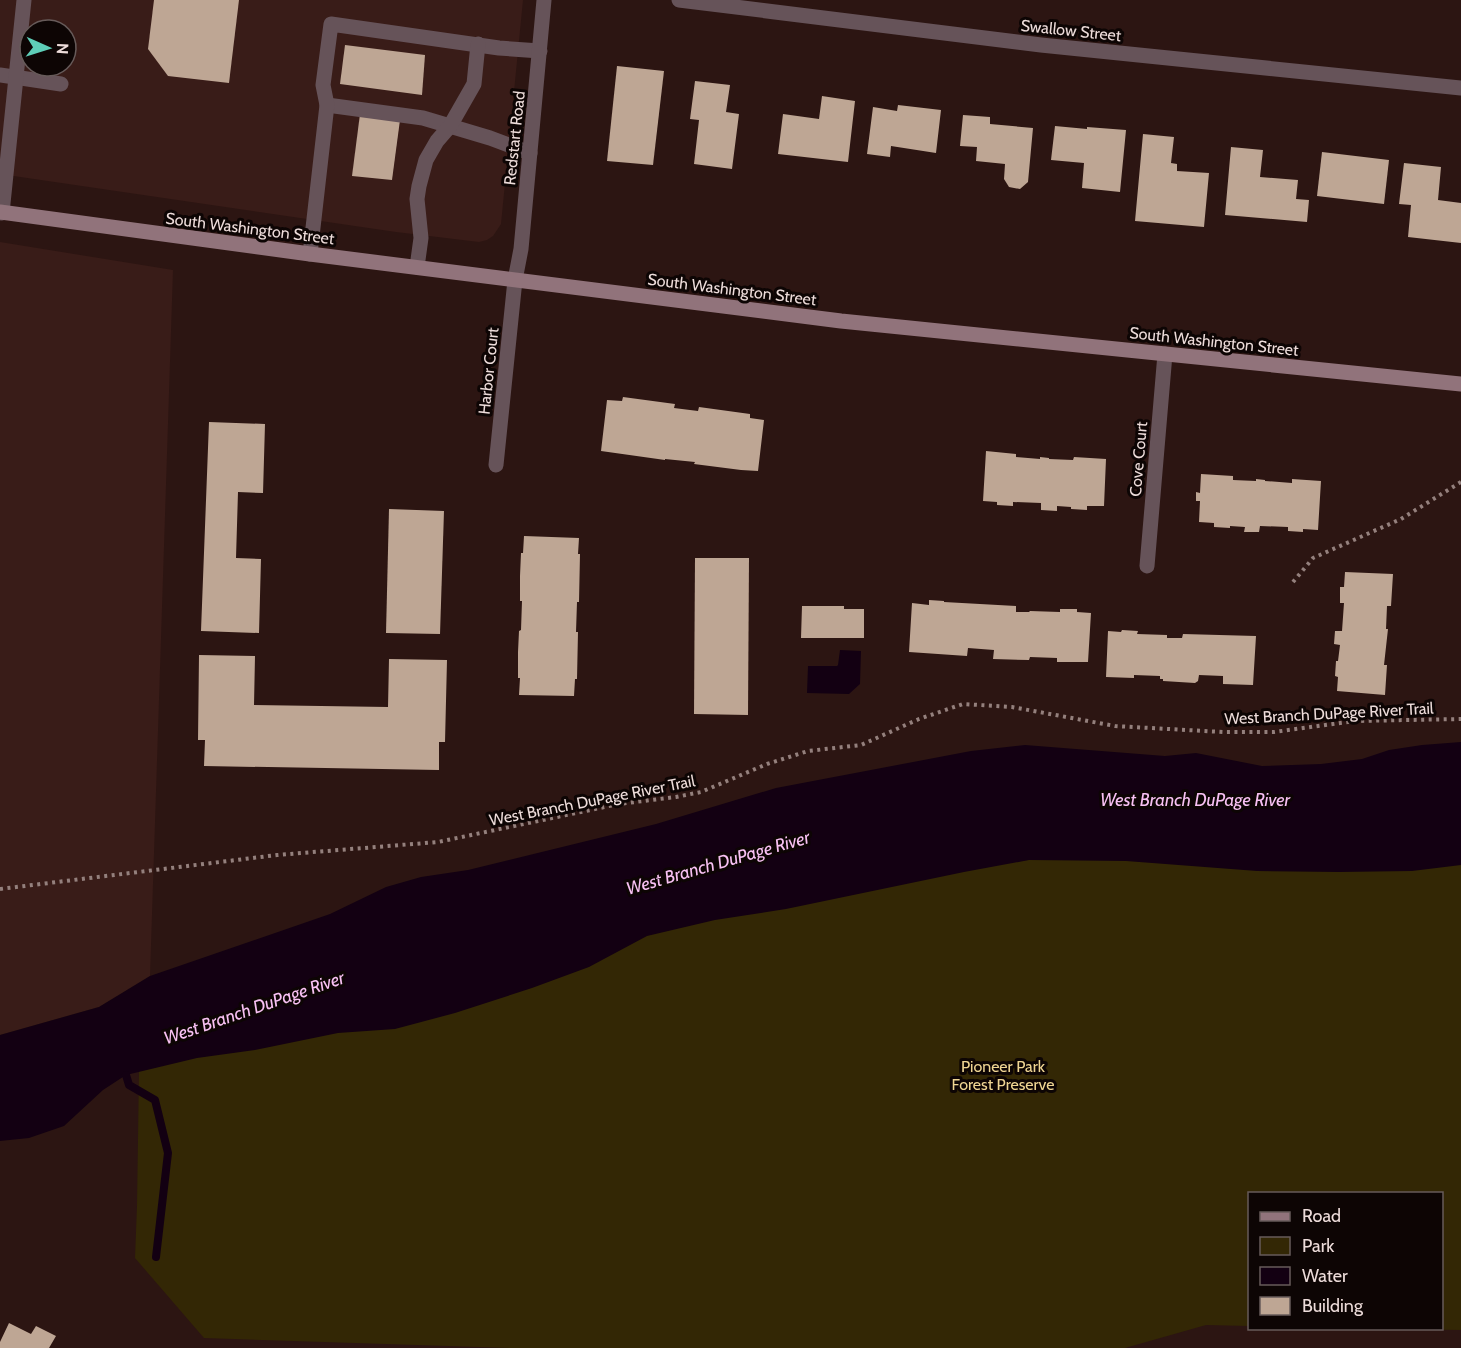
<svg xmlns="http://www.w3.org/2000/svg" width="1461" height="1348" font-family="Cabin,sans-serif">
	<rect width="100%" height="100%" fill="#2c1512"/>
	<g fill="#391c18" fill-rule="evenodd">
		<path d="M 0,0 L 523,0 L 501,224 L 493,236 L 487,240 L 479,242 L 396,232 L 0,174 ZM 30,30 L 66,30 L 66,66 L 30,66 Z"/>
		<polygon points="0,242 173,270 150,976 99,1007 0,1035"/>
	</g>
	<polygon fill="#332705" points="1461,797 1461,1330 1399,1329 1442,1328 1442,1194 1250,1194 1249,1326 1206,1325 1125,1348 511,1348 204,1338 135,1258 137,1206 139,1072 143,1046 432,947"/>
	<g fill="#130012">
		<polygon points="840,650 861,651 860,684 849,694 807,693 808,666 837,666 838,665"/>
		<polygon points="1461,742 1461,865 1412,871 1339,872 1257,871 1126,861 1029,860 964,872 786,909 715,920 647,936 589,967 532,988 455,1013 395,1029 338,1033 255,1050 197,1058 126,1075 103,1090 64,1126 29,1138 0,1141 0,1035 99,1007 150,976 330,914 386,887 421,877 468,870 656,824 776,788 971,751 1025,745 1165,756 1196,753 1262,766 1321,764 1362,759 1389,750 1422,745"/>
	</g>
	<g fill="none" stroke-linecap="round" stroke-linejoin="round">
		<polyline stroke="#130012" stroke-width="8" points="126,1075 129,1085 155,1100 168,1153 156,1257"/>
	</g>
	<g fill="#bea694">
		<polygon points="154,0 239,0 229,83 168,76 148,49"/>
		<polygon points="345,45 425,55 422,95 340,84"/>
		<polygon points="617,66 664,71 653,165 607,161"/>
		<polygon points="695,81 730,85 726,112 739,114 732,169 694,164 699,120 690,119"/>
		<polygon points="822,96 855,101 848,162 778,154 783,114 819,119"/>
		<polygon points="898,105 941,110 936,153 891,146 890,157 867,154 873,107 897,111"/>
		<polygon points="360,114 400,120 392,180 352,176"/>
		<polygon points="963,115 990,117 990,124 1033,128 1028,182 1020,189 1009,187 1004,179 1005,164 976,161 977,147 960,146"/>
		<polygon points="1055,126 1087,129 1087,127 1126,130 1120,192 1082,188 1084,163 1051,160"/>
		<polygon points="1143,134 1174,137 1171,163 1177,164 1177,171 1209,173 1204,227 1135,221"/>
		<polygon points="1231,147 1263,150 1260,177 1298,180 1296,199 1309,200 1307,222 1225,215"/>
		<polygon points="1322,152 1389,160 1384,204 1317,196"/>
		<polygon points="1404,163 1441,167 1438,200 1461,203 1461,243 1408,237 1411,205 1399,204"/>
		<polygon points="623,397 675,404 674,408 698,411 699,407 750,414 750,418 764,420 758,471 741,470 694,464 695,462 665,459 665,460 601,451 607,400 622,401"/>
		<polygon points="209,422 265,424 263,493 238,492 236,558 261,559 259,633 201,631"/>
		<polygon points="986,451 1016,454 1016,457 1040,459 1040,457 1049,458 1049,459 1073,460 1074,457 1106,459 1104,506 1087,506 1087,510 1071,509 1071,507 1057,506 1057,511 1041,510 1041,503 1013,502 1013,506 997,505 997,502 983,501"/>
		<polygon points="1201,474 1233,476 1233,480 1256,481 1256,479 1265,480 1265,481 1292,483 1292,479 1321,481 1318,530 1303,529 1303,532 1288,531 1288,527 1260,526 1259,532 1244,532 1245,527 1230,526 1230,528 1214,527 1214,523 1199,522 1200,501 1196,501 1196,492 1200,493"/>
		<polygon points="389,509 444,511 440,634 386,633"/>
		<polygon points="524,536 579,538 578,554 580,554 579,602 577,602 576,632 578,632 577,679 575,679 574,696 519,695 520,678 518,678 518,652 519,631 521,630 522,601 520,601 520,576 521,553 523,553"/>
		<polygon points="695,558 749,558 748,715 694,714"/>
		<polygon points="1345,572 1393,574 1391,606 1387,606 1386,629 1388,629 1384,665 1387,665 1385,695 1337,691 1338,677 1335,676 1336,661 1338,661 1340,645 1334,644 1335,631 1342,631 1344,603 1340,603 1340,587 1344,587"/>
		<polygon points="929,600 944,601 944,602 1016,606 1016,612 1029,612 1030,611 1060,612 1060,609 1077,609 1077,612 1091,613 1088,662 1057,662 1057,658 1030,657 1029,660 993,659 994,650 968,648 967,656 909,652 912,603 929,605"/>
		<polygon points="802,606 844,606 844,609 864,609 864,638 801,638"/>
		<polygon points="1122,630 1138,631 1137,634 1167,635 1167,638 1182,638 1183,634 1256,636 1253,685 1223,684 1223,676 1199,675 1198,681 1195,683 1163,681 1163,679 1160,679 1160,676 1134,675 1134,678 1106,677 1108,631 1121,632"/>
		<polygon points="199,655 255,656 254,705 388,707 389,659 447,660 445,742 439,742 439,770 204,766 205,740 198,740"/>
		<polygon points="9,1323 31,1334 36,1326 56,1336 49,1348 0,1348 0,1342"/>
	</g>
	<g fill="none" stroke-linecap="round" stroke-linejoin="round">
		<g stroke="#94807d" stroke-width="4" stroke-dasharray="3 4.5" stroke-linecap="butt">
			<polyline points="1293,582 1313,558 1401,519 1461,482"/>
			<polyline points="1289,712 1297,713"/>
			<polyline points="0,889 277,855 438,842 619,804 676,797 701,792 767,764 808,751 861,745 919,719 963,704 1012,707 1115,726 1223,732 1274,732 1355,721 1461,719"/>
		</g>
		<g stroke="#665359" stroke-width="15">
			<polyline points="0,75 61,84"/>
			<polyline points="327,105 423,118 490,138 530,153"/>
			<polyline points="2,213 24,0"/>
			<polyline points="310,254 327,105 323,85 331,24 499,48 540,51"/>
			<polyline points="417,267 421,238 417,199 419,186 426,160 437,141 450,126 474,84 478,44"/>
		</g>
		<g stroke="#665359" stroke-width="15">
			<polyline points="679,0 1041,45 1461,88"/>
			<polyline points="496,465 515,280 521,249 544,0"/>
			<polyline points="1147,566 1165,354"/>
		</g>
		<polyline stroke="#91737b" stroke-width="15" points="0,212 310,254 841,321 1461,384"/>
	</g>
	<g text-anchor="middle" stroke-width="6" stroke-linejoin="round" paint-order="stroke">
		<g font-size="16" fill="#eddcda" stroke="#0d0504">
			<text transform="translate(1071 30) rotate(6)" y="6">Swallow Street</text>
			<text transform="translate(514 138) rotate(-84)" y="6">Redstart Road</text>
			<text transform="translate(250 228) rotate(7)" y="6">South Washington Street</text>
			<text transform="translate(732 289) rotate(7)" y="6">South Washington Street</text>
			<text transform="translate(1214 341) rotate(6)" y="6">South Washington Street</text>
			<text transform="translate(488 371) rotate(-84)" y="6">Harbor Court</text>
			<text transform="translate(1138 459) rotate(-85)" y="6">Cove Court</text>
			<text transform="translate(1329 713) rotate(-3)" y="6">West Branch DuPage River Trail</text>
			<text transform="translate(592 800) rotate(-11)" y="6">West Branch DuPage River Trail</text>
		</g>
		<g font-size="16" fill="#efd593" stroke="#0d0504">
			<text x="1003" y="1072">Pioneer Park<tspan x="1003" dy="18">Forest Preserve</tspan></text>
		</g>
		<g font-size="18" font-style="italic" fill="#f8c1f3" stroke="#0d0504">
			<text x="1195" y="806">West Branch DuPage River</text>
			<text transform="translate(718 863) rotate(-16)" y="6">West Branch DuPage River</text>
			<text transform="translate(254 1008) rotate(-19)" y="6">West Branch DuPage River</text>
		</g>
	</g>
	<rect x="1248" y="1192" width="195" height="138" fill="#0d0504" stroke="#675b5a" stroke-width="1.5"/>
	<rect x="1260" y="1212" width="30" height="9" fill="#91737b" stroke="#675b5a" stroke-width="1.5"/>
	<text x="1302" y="1222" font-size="18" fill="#eddcda">Road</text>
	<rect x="1260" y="1237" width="30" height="18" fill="#332705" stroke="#675b5a" stroke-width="1.5"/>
	<text x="1302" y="1252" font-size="18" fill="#eddcda">Park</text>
	<rect x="1260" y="1267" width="30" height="18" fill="#130012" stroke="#675b5a" stroke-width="1.5"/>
	<text x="1302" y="1282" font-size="18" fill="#eddcda">Water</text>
	<rect x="1260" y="1297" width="30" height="18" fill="#bea694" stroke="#675b5a" stroke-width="1.5"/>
	<text x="1302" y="1312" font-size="18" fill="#eddcda">Building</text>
	<g transform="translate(48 48) rotate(93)"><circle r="28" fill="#0d0504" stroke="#675b5a" stroke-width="1.5"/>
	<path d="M0-4.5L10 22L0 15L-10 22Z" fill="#5eceb8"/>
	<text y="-9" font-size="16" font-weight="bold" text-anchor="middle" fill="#eddcda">N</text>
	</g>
</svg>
